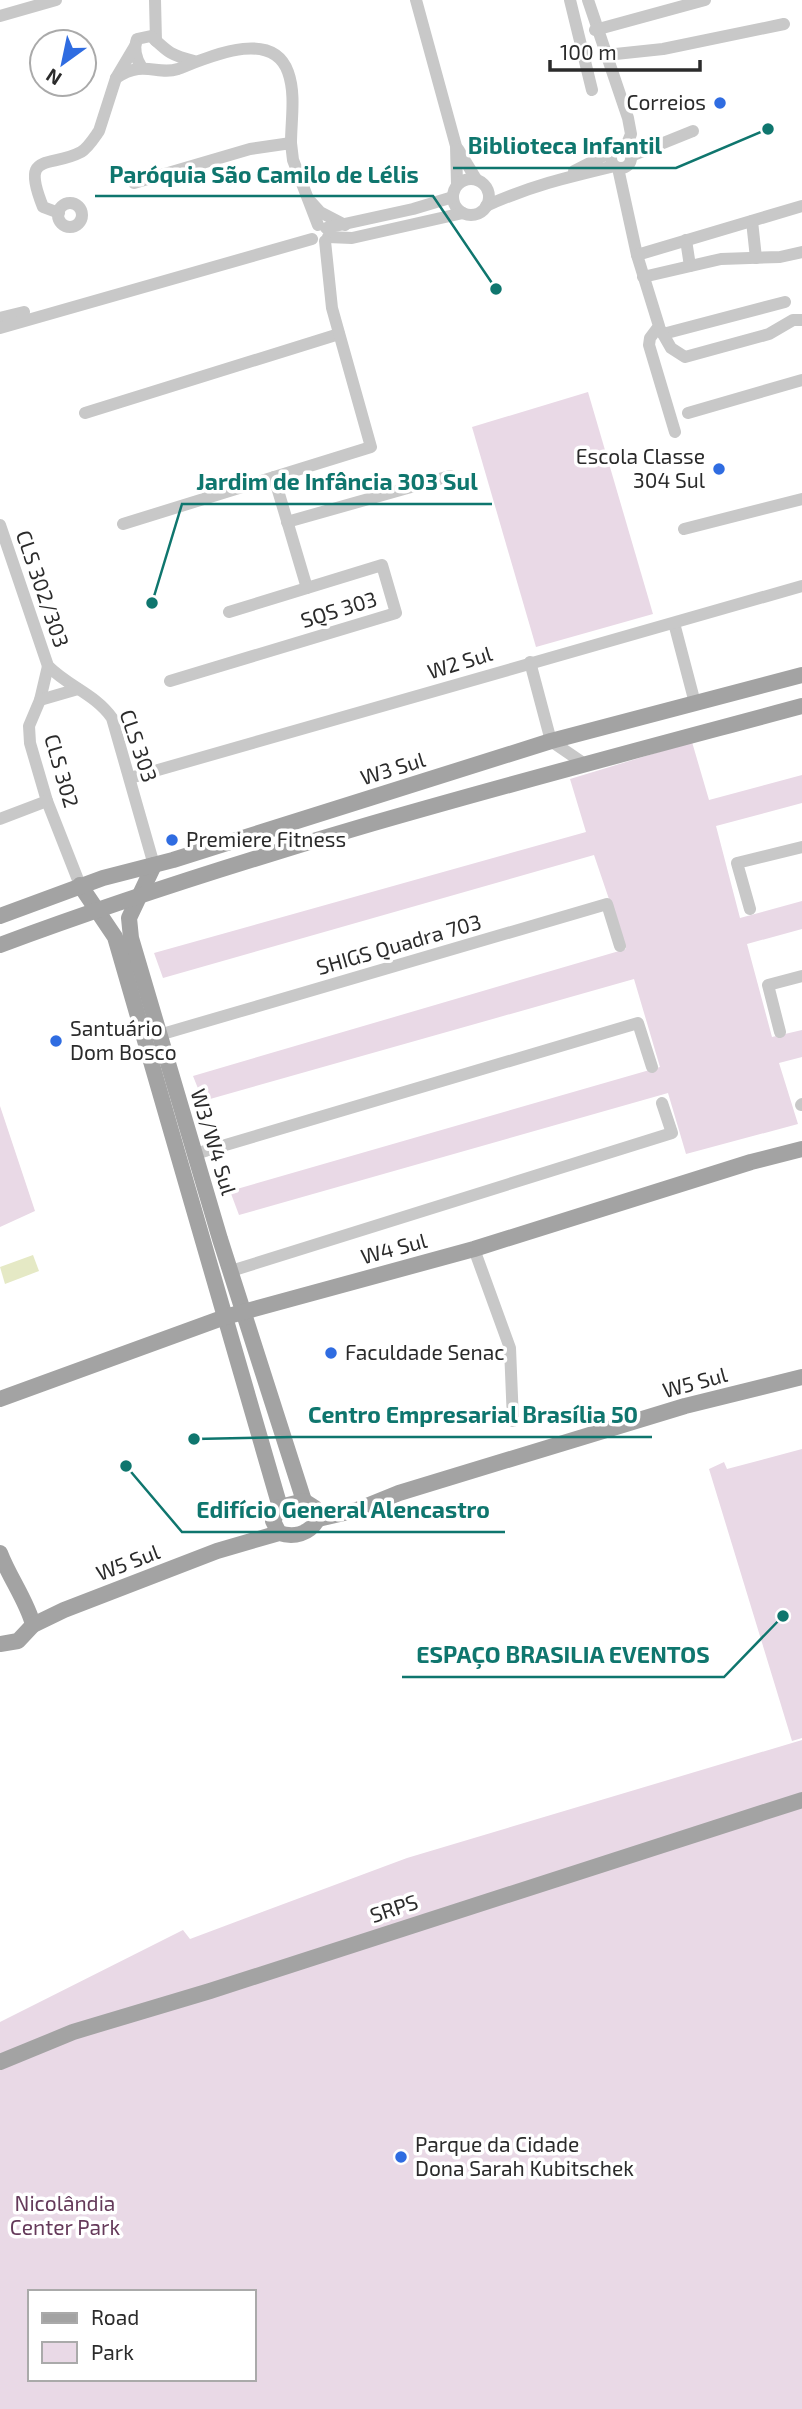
<svg xmlns="http://www.w3.org/2000/svg" width="802" height="2409" font-family="'Exo 2',sans-serif">
	<rect width="100%" height="100%" fill="#fff"/>
	<g fill="#e9d9e6" fill-rule="evenodd">
		<polygon points="588,392 653,614 536,647 472,427"/>
		<polygon points="692,742 709,800 802,775 802,803 716,826 740,918 802,901 802,929 747,944 772,1037 802,1030 802,1057 779,1063 798,1124 686,1154 668,1093 239,1215 230,1191 660,1067 634,979 203,1101 193,1076 626,949 594,855 163,978 154,953 586,832 570,779"/>
		<polygon points="0,1106 35,1211 0,1227"/>
		<polygon points="802,1449 802,1738 792,1741 709,1469 724,1462 727,1469"/>
		<path d="M 802,1740 L 802,2409 L 0,2409 L 0,2022 L 183,1930 L 190,1939 L 407,1858 ZM 30,2292 L 254,2292 L 254,2379 L 30,2379 Z"/>
	</g>
	<polygon fill="#e5e9c5" points="33,1255 39,1271 5,1284 0,1267"/>
	<g fill="none" stroke-linecap="round" stroke-linejoin="round">
		<g stroke="#c8c8c8" stroke-width="12">
			<polyline points="155,0 156,41"/>
			<polyline points="416,0 456,146 457,184"/>
			<polyline points="570,0 592,90"/>
			<polyline points="588,0 628,118 631,134 625,149"/>
			<polyline points="0,16 56,0"/>
			<polyline points="595,30 705,0"/>
			<polyline points="606,55 663,49 784,24"/>
			<path d="M 142,68 C 136,59 133,50 137,39 L 151,36 C 168,52 170,55 194,61"/>
			<path d="M 116,78 C 144,59 157,76 178,69 C 209,57 272,28 288,72 C 296,94 291,120 291,143"/>
			<circle cx="621" cy="158" r="10"/>
			<polyline points="458,149 476,179"/>
			<polyline points="631,156 693,131"/>
			<polyline points="618,168 637,255 659,326 650,338 649,345 675,432"/>
			<polyline points="574,171 613,151"/>
			<circle cx="471" cy="197" r="18"/>
			<polyline points="134,183 250,149 291,143 293,160 318,225"/>
			<polyline points="311,202 320,212 345,225"/>
			<circle cx="70" cy="215" r="12"/>
			<path d="M 486,206 C 530,186 568,177 614,166"/>
			<path d="M 59,213 L 43,207 C 20,150 49,169 81,152 C 88,148 94,138 99,131 L 116,78 L 135,46"/>
			<polyline points="752,221 756,258"/>
			<polyline points="326,228 413,209 453,197"/>
			<polyline points="328,237 352,238 463,213"/>
			<polyline points="686,240 690,266"/>
			<polyline points="637,255 802,206"/>
			<polyline points="643,277 721,259 780,257 802,252"/>
			<polyline points="0,318 24,312"/>
			<polyline points="0,328 312,239"/>
			<polyline points="660,329 663,334 785,302"/>
			<polyline points="663,334 671,348 685,357 769,334 793,320 802,320"/>
			<polyline points="85,413 339,334"/>
			<polyline points="688,413 802,380"/>
			<polyline points="274,477 307,588"/>
			<polyline points="287,522 450,476"/>
			<polyline points="123,524 371,447 332,308 325,241"/>
			<path d="M 0,525 L 48,666 C 69,687 95,694 112,718 L 154,865"/>
			<polyline points="684,529 802,499"/>
			<polyline points="674,623 695,703"/>
			<polyline points="530,662 551,741 586,765"/>
			<polyline points="48,666 40,700 29,726 30,743 47,801 80,885"/>
			<polyline points="170,681 396,613 382,565 229,612"/>
			<polyline points="40,700 78,689"/>
			<polyline points="130,778 802,586"/>
			<polyline points="0,819 47,801"/>
			<polyline points="750,909 737,863 802,847"/>
			<polyline points="780,1032 768,985 802,976"/>
			<polyline points="159,1035 607,904 620,946"/>
			<polyline points="801,1105 802,1104"/>
			<polyline points="195,1154 638,1023 652,1067"/>
			<polyline points="474,1249 510,1348 513,1421"/>
			<polyline points="231,1271 672,1133 662,1103"/>
		</g>
		<g stroke="#a3a3a3" stroke-width="16">
			<polyline points="154,865 129,918 131,938 220,1239 304,1501"/>
			<polyline points="80,885 115,937 280,1507"/>
			<polyline points="0,916 103,878 173,860 551,741 802,675"/>
			<path d="M 0,945 C 260,848 534,778 802,706"/>
			<polyline points="0,1399 225,1317 474,1249 751,1162 802,1149"/>
			<polyline points="318,1519 357,1510 399,1493 685,1406 802,1377"/>
			<path d="M 0,1553 C 9,1577 28,1603 33,1625"/>
			<path d="M 0,1644 L 18,1641 L 33,1625 L 64,1610 L 217,1551 L 279,1533 C 294,1538 309,1534 318,1519 L 315,1508 L 304,1501 L 280,1507 L 273,1521 L 279,1533"/>
			<polyline points="0,2062 73,2032 210,1991 802,1800"/>
		</g>
	</g>
	<g fill="#2f6ce1" stroke="#fff" stroke-width="2.5">
		<circle cx="720" cy="103" r="7"/>
		<circle cx="719" cy="469" r="7"/>
		<circle cx="172" cy="840" r="7"/>
		<circle cx="56" cy="1041" r="7"/>
		<circle cx="331" cy="1353" r="7"/>
		<circle cx="401" cy="2157" r="7"/>
	</g>
	<g text-anchor="middle" stroke-width="7" stroke-linejoin="round" paint-order="stroke">
		<g font-size="21" fill="#2b2b2b" stroke="#fff" text-anchor="start">
			<text x="706" y="110" text-anchor="end">Correios</text>
			<text x="705" y="464" text-anchor="end">Escola Classe<tspan x="705" dy="24">304 Sul</tspan></text>
			<text x="186" y="847">Premiere Fitness</text>
			<text x="70" y="1036">Santuário<tspan x="70" dy="24">Dom Bosco</tspan></text>
			<text x="345" y="1360">Faculdade Senac</text>
			<text x="415" y="2152">Parque da Cidade<tspan x="415" dy="24">Dona Sarah Kubitschek</tspan></text>
		</g>
		<g font-size="21" fill="#2b2b2b" stroke="#fff">
			<text transform="translate(42 589) rotate(71)" y="7">CLS 302/303</text>
			<text transform="translate(339 610) rotate(-17)" y="7">SQS 303</text>
			<text transform="translate(460 663) rotate(-17)" y="7">W2 Sul</text>
			<text transform="translate(138 746) rotate(71)" y="7">CLS 303</text>
			<text transform="translate(393 769) rotate(-17)" y="7">W3 Sul</text>
			<text transform="translate(61 771) rotate(74)" y="7">CLS 302</text>
			<text transform="translate(399 945) rotate(-16)" y="7">SHIGS Quadra 703</text>
			<text transform="translate(213 1142) rotate(73)" y="7">W3/W4 Sul</text>
			<text transform="translate(394 1249) rotate(-15)" y="7">W4 Sul</text>
			<text transform="translate(695 1383) rotate(-15)" y="7">W5 Sul</text>
			<text transform="translate(128 1563) rotate(-21)" y="7">W5 Sul</text>
			<text transform="translate(394 1909) rotate(-18)" y="7">SRPS</text>
		</g>
		<g font-size="21" fill="#653a5a" stroke="#fff">
			<text x="65" y="2211">Nicolândia<tspan x="65" dy="24">Center Park</tspan></text>
		</g>
	</g>
	<path fill="none" stroke="#0f766e" stroke-width="2.5" d="M768 129L676 168H453M496 289L433 196H95M152 603L182 504H492M194 1439L293 1437H652M126 1466L182 1532H505M783 1616L724 1677H402"/>
	<g fill="#0f766e" stroke="#fff" stroke-width="2.5">
		<circle cx="768" cy="129" r="7"/>
		<circle cx="496" cy="289" r="7"/>
		<circle cx="152" cy="603" r="7"/>
		<circle cx="194" cy="1439" r="7"/>
		<circle cx="126" cy="1466" r="7"/>
		<circle cx="783" cy="1616" r="7"/>
	</g>
	<g font-size="23" text-anchor="middle" font-weight="bold" fill="#0f766e" stroke="#fff" stroke-width="7" stroke-linejoin="round" paint-order="stroke">
		<text x="565" y="154">Biblioteca Infantil</text>
		<text x="264" y="183">Paróquia São Camilo de Lélis</text>
		<text x="337" y="490">Jardim de Infância 303 Sul</text>
		<text x="473" y="1423">Centro Empresarial Brasília 50</text>
		<text x="343" y="1518">Edifício General Alencastro</text>
		<text x="563" y="1663">ESPAÇO BRASILIA EVENTOS</text>
	</g>
	<rect x="28" y="2290" width="228" height="91" fill="#ffffff" stroke="#aaaaaa" stroke-width="2"/>
	<rect x="42" y="2313" width="35" height="10" fill="#a3a3a3" stroke="#aaaaaa" stroke-width="2"/>
	<text x="91" y="2325" font-size="21" fill="#2b2b2b">Road</text>
	<rect x="42" y="2342" width="35" height="21" fill="#e9d9e6" stroke="#aaaaaa" stroke-width="2"/>
	<text x="91" y="2360" font-size="21" fill="#2b2b2b">Park</text>
	<g transform="translate(63 63) rotate(213)"><circle r="33" fill="#ffffff" stroke="#aaaaaa" stroke-width="2"/>
	<path d="M0-5L12 26L0 18L-12 26Z" fill="#2f6ce1"/>
	<text y="-10" font-size="19" font-weight="bold" text-anchor="middle" fill="#2b2b2b">N</text>
	</g>
	<path d="M550 60v10h150v-10" fill="none" stroke="#2b2b2b" stroke-width="3.5"/>
	<text x="560" y="60" font-size="21" fill="#2b2b2b" stroke="#ffffff" stroke-width="5" paint-order="stroke">100 m</text>
</svg>
